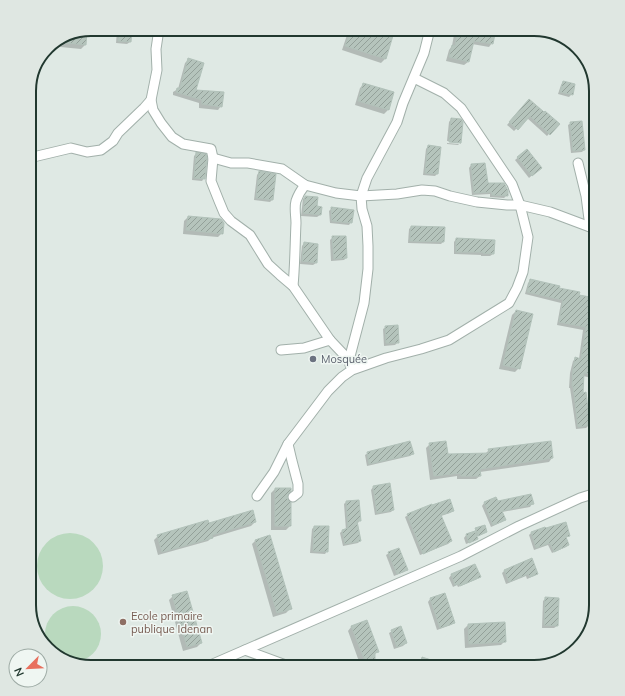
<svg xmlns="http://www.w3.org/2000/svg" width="625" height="696" font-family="Mulish,sans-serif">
	<defs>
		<pattern id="building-hatch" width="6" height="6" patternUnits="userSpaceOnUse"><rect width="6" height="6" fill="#b5c4bc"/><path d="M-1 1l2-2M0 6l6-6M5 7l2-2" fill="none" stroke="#93a099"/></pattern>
	</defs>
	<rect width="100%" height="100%" fill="#dfe9e4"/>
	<g fill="#b9d9be">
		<circle cx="70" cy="566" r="33"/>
		<circle cx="73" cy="634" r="28"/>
	</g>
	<g fill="#0003">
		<polygon points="119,29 130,42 127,44 116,43 117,31"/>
		<polygon points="349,29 390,29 385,59 381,63 342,50"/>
		<polygon points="455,29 495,29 492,43 489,47 472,44 468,62 464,65 446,61 449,50 452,46"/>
		<polygon points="86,31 85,45 81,49 50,46"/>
		<polygon points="189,59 195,90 221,106 218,110 199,108 199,103 173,95 173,92 178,89 185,63"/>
		<polygon points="563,82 572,94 569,97 558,94 561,85"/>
		<polygon points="364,84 388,110 384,114 355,105 360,88"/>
		<polygon points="529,100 558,124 547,136 527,118 514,131 507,125"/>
		<polygon points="451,119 461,143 460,144 460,142 447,141 449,122"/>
		<polygon points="571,123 584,150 582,152 571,153 568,125"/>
		<polygon points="447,143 459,144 458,145 447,144"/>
		<polygon points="428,146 437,174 435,176 423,175 426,149"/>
		<polygon points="527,150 538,170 529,178 515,160"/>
		<polygon points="196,154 204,178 202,181 192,180 194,156"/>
		<polygon points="471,165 487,184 507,195 504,198 490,197 490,194 472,195 469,168"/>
		<polygon points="259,172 273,199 270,202 254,200 257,175"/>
		<polygon points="305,197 316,207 320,215 317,217 301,216 303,199"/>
		<polygon points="331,209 351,222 349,225 330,223 329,211"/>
		<polygon points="188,217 222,233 218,237 183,234 184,221"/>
		<polygon points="411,227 443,242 441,244 408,243 409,229"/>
		<polygon points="333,237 346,258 344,260 331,261 330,240"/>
		<polygon points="456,239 493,254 490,256 481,256 481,255 454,254 454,242"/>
		<polygon points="304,243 316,263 313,265 300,264 302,246"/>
		<polygon points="596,244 596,280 593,280 593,247"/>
		<polygon points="531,280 578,296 596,299 596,379 583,376 582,394 589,425 586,428 576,429 570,388 569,388 570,373 573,361 576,358 579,359 583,330 557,325 561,303 525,294 528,283"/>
		<polygon points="516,311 519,368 515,372 499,369 512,315"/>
		<polygon points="386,327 398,342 395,345 384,346 383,329"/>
		<polygon points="550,442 552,458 549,462 480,472 480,476 476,479 457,479 457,476 430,480 426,448 430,444 447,455 485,454 489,450"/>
		<polygon points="368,453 413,454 410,456 367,466 365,455"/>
		<polygon points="373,487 393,510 391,512 375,515 371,490"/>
		<polygon points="275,489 286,498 290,526 286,530 271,530 271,493"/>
		<polygon points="496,498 497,502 532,504 530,507 502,512 505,519 502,522 491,527 482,506 484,503"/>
		<polygon points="358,501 360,520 358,523 356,523 360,541 358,543 343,546 340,533 342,531 346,530 344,504 346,502"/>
		<polygon points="453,511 450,513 441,516 451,541 448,544 420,555 405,517 408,515"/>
		<polygon points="255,522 251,526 211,538 208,541 158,555 154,540 158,536 208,524"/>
		<polygon points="314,527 327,551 325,554 310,553 312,529"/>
		<polygon points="545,528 569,536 565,538 568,545 566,547 552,553 548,545 534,550 529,535 531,533"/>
		<polygon points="476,529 486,532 476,537 477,539 474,541 466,544 464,538 466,535 476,532 475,530"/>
		<polygon points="256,540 290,609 286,613 273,617 252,544"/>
		<polygon points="389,553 406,569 404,572 394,576 386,555"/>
		<polygon points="474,565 479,577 477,579 458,587 457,585 453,587 449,578 451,575"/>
		<polygon points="505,570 537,574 534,576 527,579 526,576 506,584 502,573"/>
		<polygon points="173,596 201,643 197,647 183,651 169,600"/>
		<polygon points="546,598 557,626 554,628 542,628 543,601"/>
		<polygon points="430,599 453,623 451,625 437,630 428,602"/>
		<polygon points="366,621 378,651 374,655 374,667 361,667 348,631 351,627"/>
		<polygon points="504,623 505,641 501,645 465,648 464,629 468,625"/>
		<polygon points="392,631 406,643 403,646 394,649 389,633"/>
		<polygon points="422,658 438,667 417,667 419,662"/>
	</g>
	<g fill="url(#building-hatch)" stroke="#b2c2ba">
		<polygon points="119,29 132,29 131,42 118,41"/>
		<polygon points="351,29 395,29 386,59 345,46"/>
		<polygon points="458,29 496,29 493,44 474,41 469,62 449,57 452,45 455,46"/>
		<polygon points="87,30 86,45 57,42 84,32"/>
		<polygon points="188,58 204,63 196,90 224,92 222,107 202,104 202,100 176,92 177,88 180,88"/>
		<polygon points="563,81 575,84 573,95 560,92"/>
		<polygon points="363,83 394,92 389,110 358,101"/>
		<polygon points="529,99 544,112 545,111 560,124 550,135 530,116 518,130 509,122"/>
		<polygon points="451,118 461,119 463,122 461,143 449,142"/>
		<polygon points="582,121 585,150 573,151 570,122"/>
		<polygon points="428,145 441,147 438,174 425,173"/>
		<polygon points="527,149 542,168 532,176 517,157"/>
		<polygon points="196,152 206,154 207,158 205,179 194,178"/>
		<polygon points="485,163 488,183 504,183 508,191 508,196 492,195 492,192 474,193 471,164"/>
		<polygon points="259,171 276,174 273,200 256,198"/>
		<polygon points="305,196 318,197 317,206 322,207 321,215 303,213"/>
		<polygon points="331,207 354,210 352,223 332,221"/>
		<polygon points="188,216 221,219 224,223 223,234 186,230"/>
		<polygon points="411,226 445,227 444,242 410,241"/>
		<polygon points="332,236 346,236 347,258 334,259"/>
		<polygon points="456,238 495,240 494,254 483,253 483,252 456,252"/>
		<polygon points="304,242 318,244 317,263 302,261"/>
		<polygon points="530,279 560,286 559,288 580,292 579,295 596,298 596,375 584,373 583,393 586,392 590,425 578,427 573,386 572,386 573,369 575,357 581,359 586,327 559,322 563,300 527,292"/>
		<polygon points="516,310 533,314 520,369 503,365"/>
		<polygon points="398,325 399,343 386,343 385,326"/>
		<polygon points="410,441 414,454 369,464 367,452"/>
		<polygon points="446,441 448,454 489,453 488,449 551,441 553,458 480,469 481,476 461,476 461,473 434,476 429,443"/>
		<polygon points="390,483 394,510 377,513 373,486"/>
		<polygon points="275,488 291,488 291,491 288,494 287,498 288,500 291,502 291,526 275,526"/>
		<polygon points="531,494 534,504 502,511 506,520 493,525 484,502 496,497 498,501"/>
		<polygon points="450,499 454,511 441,515 452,541 423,554 407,514 432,504 432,505"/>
		<polygon points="359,500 361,521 357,521 361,541 345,544 342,530 348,528 346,501"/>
		<polygon points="253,510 256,522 212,535 213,538 162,552 157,535 208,520 209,523"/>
		<polygon points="566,522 570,536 566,537 569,545 554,552 550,543 536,548 531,532 545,527 546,528"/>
		<polygon points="485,525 487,532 478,536 475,528"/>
		<polygon points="314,526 329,526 328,552 313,551"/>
		<polygon points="475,531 478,539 469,543 466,534"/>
		<polygon points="270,535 292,609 277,613 255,540"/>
		<polygon points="399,548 408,570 397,574 388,552"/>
		<polygon points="532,558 538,574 530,577 528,574 509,582 504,570"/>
		<polygon points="475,564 481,577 460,586 459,584 455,585 451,574"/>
		<polygon points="187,591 202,643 187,647 172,595"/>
		<polygon points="445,593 455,623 440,628 430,598"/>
		<polygon points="545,597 559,598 558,626 544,625"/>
		<polygon points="367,620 379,652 375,653 375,667 365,667 365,661 351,626"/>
		<polygon points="505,622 506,642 469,644 468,624"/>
		<polygon points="401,626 407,643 397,647 391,630"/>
		<polygon points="422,657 447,665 446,667 419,667"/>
	</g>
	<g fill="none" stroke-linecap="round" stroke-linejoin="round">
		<g stroke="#a2b0aa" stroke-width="11">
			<g id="minor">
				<polyline points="159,29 156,49 157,70 151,100 153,110 161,123 172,137 183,144 211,149 213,158 211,181 219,201 224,213 231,221 250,235 268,264 280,275 293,286 330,340"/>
				<polyline points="29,158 71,148 87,152 101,150 113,141 118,133 144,108 151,100"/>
				<polyline points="213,158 231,163 248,163 282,169 305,185 336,193 361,196 397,194 422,190 435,191 450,196 477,202 507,205 520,205 550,212 590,227 596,231"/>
				<polyline points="578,163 586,196 590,227"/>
				<path d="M 293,286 C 295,265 295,244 296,223 C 296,216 294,208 296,201 C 298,195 301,190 305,185"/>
				<polyline points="281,350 304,348 330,340 349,360 350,365"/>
				<polyline points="349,360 364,303 368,269 368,246 367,226 362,209 361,196 367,178 397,122 403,103 424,53 430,29"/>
				<polyline points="288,444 292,461 298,484 298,493 293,497"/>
				<polyline points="257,496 274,472 288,444 328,391 342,377 352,370 386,358 421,349 449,340 509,303 517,288 523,272 528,237 520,205 512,184 461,108 444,93 414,78"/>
				<polyline points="245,650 291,667"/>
				<polyline points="206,667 461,556 519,526 580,498 596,493"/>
			</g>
		</g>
		<use href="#minor" stroke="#fff" stroke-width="9"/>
	</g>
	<circle fill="#6b7280" stroke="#eff6f2" stroke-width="1.5" cx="313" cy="359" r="4"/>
	<circle fill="#8d6e63" stroke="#eff6f2" stroke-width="1.5" cx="123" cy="622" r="4"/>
	<g text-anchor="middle" stroke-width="3" stroke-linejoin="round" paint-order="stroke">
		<g font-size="11" fill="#5b616d" stroke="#eff6f2" text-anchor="start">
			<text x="321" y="363">Mosquée</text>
		</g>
		<g font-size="11" fill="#785e54" stroke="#eff6f2" text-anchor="start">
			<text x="131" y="620">Ecole primaire<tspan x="131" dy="13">publique Idenan</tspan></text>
		</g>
	</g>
	<path d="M0 0H625V696H0ZM91 36H534A55 55 0 0 1 589 91V605A55 55 0 0 1 534 660H91A55 55 0 0 1 36 605V91A55 55 0 0 1 91 36Z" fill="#dfe7e2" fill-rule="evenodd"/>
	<path fill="none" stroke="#21382f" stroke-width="2" d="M91 36H534A55 55 0 0 1 589 91V605A55 55 0 0 1 534 660H91A55 55 0 0 1 36 605V91A55 55 0 0 1 91 36Z"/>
	<g transform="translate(28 668) rotate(246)"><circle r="19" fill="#eff6f2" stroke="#9daaa4"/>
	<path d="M0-3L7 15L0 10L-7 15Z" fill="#e8705e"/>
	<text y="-6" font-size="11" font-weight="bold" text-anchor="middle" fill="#21382f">N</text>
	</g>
</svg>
